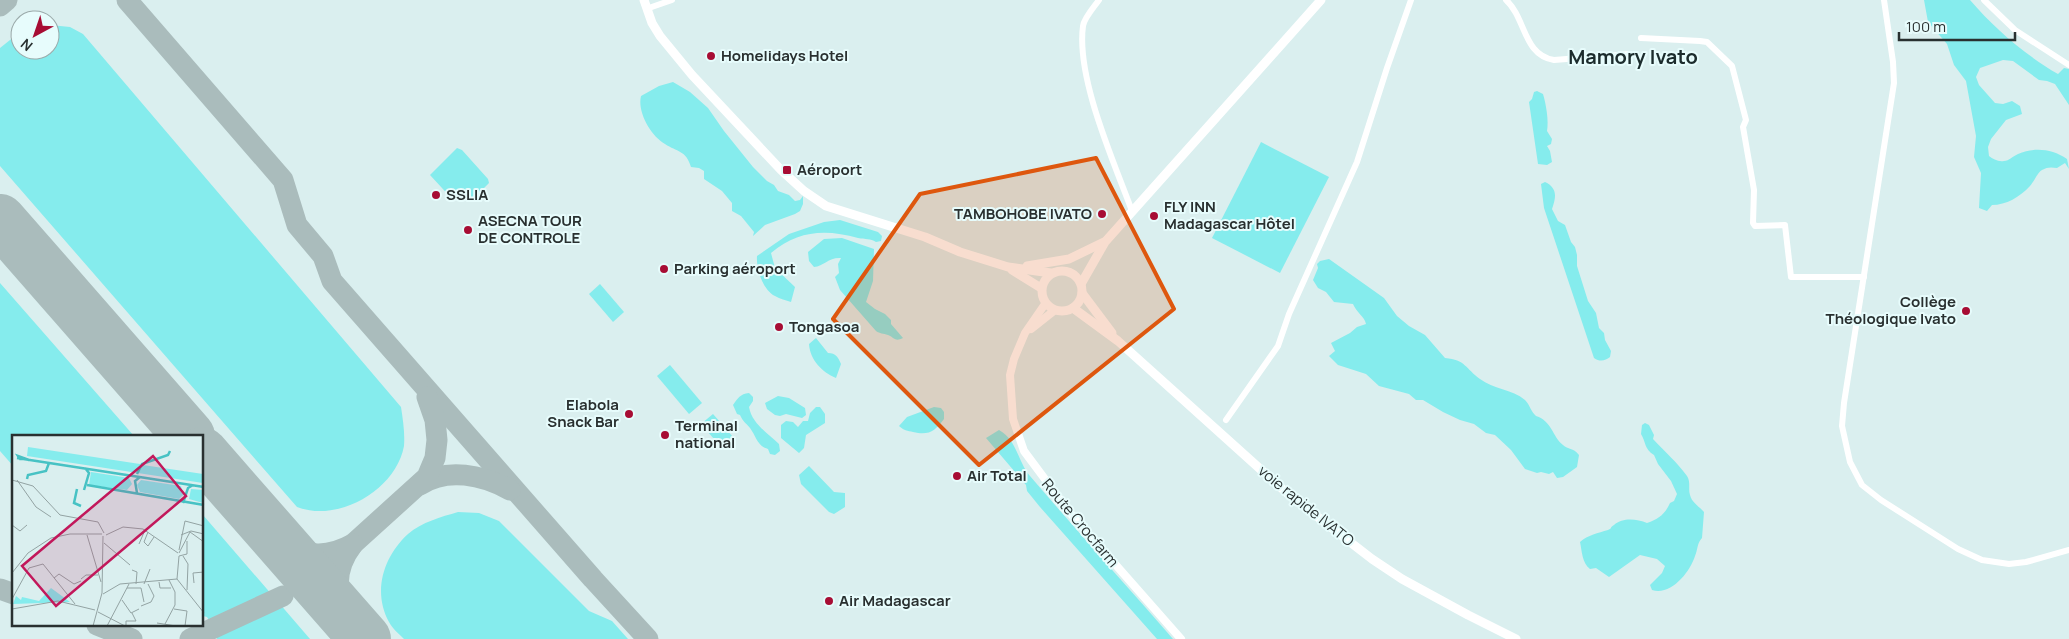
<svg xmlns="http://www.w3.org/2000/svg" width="2069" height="639" font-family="Manrope,sans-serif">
	<rect width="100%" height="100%" fill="#daefef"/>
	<g fill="#85eced">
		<path d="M 1924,0 L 1970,0 C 1994,28 2025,55 2058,74 L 2064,68 L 2069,69 L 2069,105 L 2055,84 L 2047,81 L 2039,80 L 2013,61 L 2003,60 L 1980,68 L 1976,77 L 1979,85 L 1995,103 L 2003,104 L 2012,101 L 2020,106 L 2022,114 L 2006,120 L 1991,139 L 1988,147 L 1989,156 C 1993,159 1998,162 2004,161 C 2009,161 2013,156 2018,154 C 2035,147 2052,149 2067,159 L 2069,169 L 2065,163 L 2057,168 C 2051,167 2047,167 2042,170 C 2037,173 2034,182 2030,186 C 2020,197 2006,205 1992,205 L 1987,211 L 1979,208 L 1981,173 L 1974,157 L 1976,136 L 1966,81 L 1954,65 L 1947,44 L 1928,22 Z"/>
		<path d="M 50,25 L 70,27 L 83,34 L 401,407 C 403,420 405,433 404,446 C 396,490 338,523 297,507 L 0,166 L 0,48 L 20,32 L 20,50 L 50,50 Z"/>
		<path d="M 673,82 L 690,92 L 708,108 L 724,131 L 753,167 L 767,181 L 774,185 L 778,191 L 789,195 L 795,201 L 800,200 L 803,196 L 803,204 L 800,211 L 795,214 L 765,225 L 753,236 L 754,232 L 741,216 L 732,211 L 732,203 L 722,191 L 704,179 L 704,171 L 699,168 L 691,167 C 686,150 677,152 665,144 C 651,136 637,112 641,96 L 659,86 Z"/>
		<path d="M 1537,91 L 1543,94 C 1546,104 1549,121 1547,131 L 1552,139 L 1551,144 L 1547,146 L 1550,151 L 1552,162 L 1547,165 L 1538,164 L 1529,102 L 1532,99 L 1534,92 Z"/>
		<polygon points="1261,142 1329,177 1280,273 1212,238"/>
		<polygon points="457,148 462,150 488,179 489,183 475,197 471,197 465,191 454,201 430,175"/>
		<path d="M 1545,182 C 1558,188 1556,198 1552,209 L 1558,221 L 1565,225 L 1571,242 L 1575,247 L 1577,255 L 1577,266 L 1588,301 L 1596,313 L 1599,328 L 1604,333 L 1605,340 L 1611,351 L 1610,357 C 1605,361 1600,362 1594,358 L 1544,208 L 1541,184 Z"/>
		<path d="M 840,220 L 878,232 L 882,236 L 881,241 L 876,242 C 870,238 866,240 858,238 C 826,229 798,230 771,253 L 775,268 L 795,287 L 791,302 C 786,300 780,299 775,296 C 763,290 756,269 757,256 L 789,234 L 824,222 Z"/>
		<path d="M 842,238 L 874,249 L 873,281 L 866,302 L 875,309 L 885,314 L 891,320 L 891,324 L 903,338 C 895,342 895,338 888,335 C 883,333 880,334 876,331 L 840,290 L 835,277 L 839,273 L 838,264 L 841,258 C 829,257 824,266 814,267 L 809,261 L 808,252 L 824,239 Z"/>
		<path d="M 1329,259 L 1384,298 L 1397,316 L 1409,326 L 1425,335 L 1445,358 C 1466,360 1465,368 1480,379 C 1493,389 1512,389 1525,400 C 1530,405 1531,412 1536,416 C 1552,421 1552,436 1563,445 C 1568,450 1573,447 1579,455 L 1577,467 L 1563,477 L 1557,478 L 1553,472 L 1549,474 L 1541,472 L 1537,473 L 1525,469 L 1511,450 L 1495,435 L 1486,433 L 1474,424 L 1460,420 L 1443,412 L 1423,400 L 1416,400 L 1409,394 L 1379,386 L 1366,374 L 1338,365 L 1329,356 L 1335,351 L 1331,343 L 1350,333 L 1357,327 L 1366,324 C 1365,317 1356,312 1353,304 L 1334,302 L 1326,292 L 1318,288 L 1313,280 L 1318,268 L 1317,264 L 1320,261 Z"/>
		<polygon points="0,283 134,436 14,436 14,467 0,451"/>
		<polygon points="600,284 624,312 613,322 589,294"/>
		<path d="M 816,338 L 828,353 C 836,353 838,357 841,364 L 836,378 C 822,372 810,360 809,344 Z"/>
		<polygon points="670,365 702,403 689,414 657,376"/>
		<path d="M 749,393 L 753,397 L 753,401 L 749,407 C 752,424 768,433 779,444 L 780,451 L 775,455 L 770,454 L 768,449 C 757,446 756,436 750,428 C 746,423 743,422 740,415 L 737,414 L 733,405 C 738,398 740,394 749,393 Z"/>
		<polygon points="778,396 789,398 805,408 806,415 802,418 786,414 780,416 775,415 767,409 765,403"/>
		<polygon points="816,407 820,407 825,414 825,423 806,435 804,448 799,453 781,438 781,425 786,421 793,422 798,427 803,421 808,421 810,413"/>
		<path d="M 934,407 L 941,408 L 944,412 L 944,419 C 935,431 929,436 913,432 C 908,431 903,430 899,426 L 907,417 Z"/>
		<polygon points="713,414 733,437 721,447 701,424"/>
		<path d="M 1645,423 L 1649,425 L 1654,435 L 1653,439 C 1665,452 1677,462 1687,476 C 1691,482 1688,489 1690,495 C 1692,503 1699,506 1704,512 L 1702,538 C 1697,543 1698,549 1695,556 C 1690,572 1671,596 1652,590 L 1650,585 L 1662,573 L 1665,566 L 1657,559 L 1640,555 L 1609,577 L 1596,568 L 1590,569 C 1582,563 1582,551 1580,542 C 1588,535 1598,533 1608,530 C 1613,528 1609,528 1614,525 C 1623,517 1637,519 1647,523 C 1659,519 1665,514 1670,503 L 1674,501 L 1677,494 L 1671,481 L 1658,464 L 1654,455 C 1644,449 1646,442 1641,434 L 1642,425 Z"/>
		<path d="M 999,430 C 1017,440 1018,462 1030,476 C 1077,531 1126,585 1173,639 L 1157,639 L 1040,507 L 1027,491 L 1026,485 L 986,438 Z"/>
		<polygon points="809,466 834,492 845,493 845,507 834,514 829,512 801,484 799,475"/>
		<path d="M 458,512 L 479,513 L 499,521 L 589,611 L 612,621 L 628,639 L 404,639 C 399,634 392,628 389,622 C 372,591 384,556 408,534 C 422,522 441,517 458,512 Z"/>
		<polygon points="203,515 310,639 217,639 214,628 207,617 203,616"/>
	</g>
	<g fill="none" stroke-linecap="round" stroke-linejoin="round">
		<g stroke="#aabcbc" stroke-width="21">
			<polyline points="127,0 283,180 297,225 323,256 332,281 593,579 648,639"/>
			<polyline points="0,6 7,0"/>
			<path d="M 420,485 C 447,467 483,475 510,490"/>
			<path d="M 282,542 C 306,557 328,558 353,544 L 427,477 L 435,458 L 437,440 L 435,420 L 427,397"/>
			<polyline points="0,589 14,594"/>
			<path d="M 350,621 C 335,595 333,570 353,544"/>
			<polyline points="97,625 132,639"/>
			<polyline points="190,639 283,596"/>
		</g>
		<g stroke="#aabcbc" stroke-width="52">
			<polyline points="0,220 189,436"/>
			<polyline points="202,453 365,639"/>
		</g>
		<g stroke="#fff" stroke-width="6">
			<path d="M 1099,0 C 1094,7 1084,18 1083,26 C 1076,78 1114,162 1132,211"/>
			<path d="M 1506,0 C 1526,18 1523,55 1554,60 L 1630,54"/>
			<polyline points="1884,0 1893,62 1894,83 1844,403 1842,426 1850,462 1862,485 1881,500 1958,549 1982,560 2009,564 2026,562 2069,550"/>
			<polyline points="1984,0 2015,30 2069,65"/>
			<polyline points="646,9 672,0"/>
			<polyline points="1641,38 1700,41 1707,42 1732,66 1746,120 1743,127 1754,190 1753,223 1755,226 1785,225 1791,277 1864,277"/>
			<polyline points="1226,420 1278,346 1289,314 1357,162 1387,68 1411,0"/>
		</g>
		<g stroke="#fff" stroke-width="8">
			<polyline points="1045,304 1025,333 1014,359 1010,375 1013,419 1024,451 1071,514 1181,639"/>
			<polyline points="1031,329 1055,310"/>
		</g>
		<g stroke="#fff" stroke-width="9">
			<polyline points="644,0 652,23 660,36 692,75 781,170 804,191 826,206 925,237 960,252 1008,267 1051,273"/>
			<polyline points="1027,266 1069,259 1104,242"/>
			<polyline points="1012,270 1041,288"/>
			<circle cx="1062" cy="291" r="20"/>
			<polyline points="1081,284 1105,242 1321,0"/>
			<polyline points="1082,293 1112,333"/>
			<polyline points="1073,308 1118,341 1288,494 1372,559 1402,579 1468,615 1516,639"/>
		</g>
	</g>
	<path fill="#de570e" fill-opacity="0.2" stroke="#de570e" stroke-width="4" stroke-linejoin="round" d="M 1096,158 L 1174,309 L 979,465 L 833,319 L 920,194 Z"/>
	<g fill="#a70d34" stroke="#e7fcfc" stroke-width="2">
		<circle cx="711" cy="56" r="5"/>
		<rect x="782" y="165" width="10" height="10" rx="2.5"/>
		<circle cx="436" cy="195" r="5"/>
		<circle cx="1102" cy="214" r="5"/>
		<circle cx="1154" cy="216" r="5"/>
		<circle cx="468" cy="230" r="5"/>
		<circle cx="664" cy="269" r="5"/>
		<circle cx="1966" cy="311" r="5"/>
		<circle cx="779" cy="327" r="5"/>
		<circle cx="629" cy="414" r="5"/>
		<circle cx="665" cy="435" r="5"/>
		<circle cx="957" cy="476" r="5"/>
		<circle cx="829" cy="601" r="5"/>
	</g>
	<g text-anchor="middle" stroke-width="4" stroke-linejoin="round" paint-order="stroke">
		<g font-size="15" font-weight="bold" fill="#293030" stroke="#e7fcfc" text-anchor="start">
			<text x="721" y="61">Homelidays Hotel</text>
			<text x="797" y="175">Aéroport</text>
			<text x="446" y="200">SSLIA</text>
			<text x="1164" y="212">FLY INN<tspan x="1164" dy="17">Madagascar Hôtel</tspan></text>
			<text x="1092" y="219" text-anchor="end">TAMBOHOBE IVATO</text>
			<text x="478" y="226">ASECNA TOUR<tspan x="478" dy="17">DE CONTROLE</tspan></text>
			<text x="674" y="274">Parking aéroport</text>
			<text x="1956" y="307" text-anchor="end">Collège<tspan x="1956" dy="17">Théologique Ivato</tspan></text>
			<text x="789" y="332">Tongasoa</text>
			<text x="619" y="410" text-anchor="end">Elabola<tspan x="619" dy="17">Snack Bar</tspan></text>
			<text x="675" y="431">Terminal<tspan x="675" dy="17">national</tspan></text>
			<text x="967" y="481">Air Total</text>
			<text x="839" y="606">Air Madagascar</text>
		</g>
		<g font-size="15" fill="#293030" stroke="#e7fcfc">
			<text transform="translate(1306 506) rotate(39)" y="5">voie rapide IVATO</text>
			<text transform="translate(1080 523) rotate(50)" y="5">Route Crocfarm</text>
		</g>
		<g font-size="20" font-weight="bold" fill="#1c2c2d" stroke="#e7fcfc">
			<text x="1633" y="64">Mamory Ivato</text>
		</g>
	</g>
	<g transform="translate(12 435)">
		<rect width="191" height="191" fill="#daefef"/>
		<path d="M 16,12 L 128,29 L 129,33 L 131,30 L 191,39 L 191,48 L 15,21 ZM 79,37 L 117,43 L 120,49 L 115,55 L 77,50 ZM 129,45 L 169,51 L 171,60 L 167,64 L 128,57 L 125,50 ZM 179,54 L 191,55 L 191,68 L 177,64 ZM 39,153 L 58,167 L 1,169 L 4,161 L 9,165 L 10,162 L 27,166 Z" fill="#85eced"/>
		<path fill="none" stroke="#47c2c4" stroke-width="2.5" d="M 5,23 L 192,52M 12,24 L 8,24 L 6,21 L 17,25M 125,39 L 130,29 L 156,20 L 158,16M 15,44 L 16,40 L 34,36 L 37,28M 75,50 L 192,70M 65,54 L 62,68 L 69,71M 72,55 L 77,38 L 73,33M 125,58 L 123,46 L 128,42M 171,68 L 176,53 L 181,50"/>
		<path fill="none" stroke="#93a3a3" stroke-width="1" d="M 0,45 L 21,51 L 48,80 L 86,87 L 92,98M 5,45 L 24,72 L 39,82M 0,90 L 8,96 L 15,90M 136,97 L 132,107 L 136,111 L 142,102M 75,100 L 89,147M 94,100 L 111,92 L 131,94 L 166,118M 169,100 L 179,96 L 192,99M 92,108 L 118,130M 127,109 L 133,95M 167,115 L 173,86 L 192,91M 167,118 L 178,97 L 192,107M 167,121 L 175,119 L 175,106M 171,121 L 176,129 L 175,155M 120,135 L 125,137 L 124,149M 0,138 L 16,118 L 39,103 L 58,99 L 90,99M 42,143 L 47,139 L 62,149 L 69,146M 69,144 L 74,140 L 86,140M 165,144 L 192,178M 165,144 L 167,121M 147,147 L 148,153 L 159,153M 182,148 L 181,138 L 192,137M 132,149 L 138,134M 115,153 L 129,153 L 132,167M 91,159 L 108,149 L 165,144M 0,164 L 17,133 L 31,129 L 63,169M 110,165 L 119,178 L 127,174M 129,171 L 139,167 L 142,161 L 136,149M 0,174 L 46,166 L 83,175M 162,174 L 175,176 L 173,191M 86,177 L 113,191M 145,188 L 164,191M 153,189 L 163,170 L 163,157 L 157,145M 81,191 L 90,158 L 91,101M 95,191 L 117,149M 114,191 L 114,186 L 124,186 L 120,178"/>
		<path fill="#c2185b" fill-opacity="0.15" stroke="#c2185b" stroke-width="2.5" d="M 141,21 L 174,61 L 44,171 L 10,131 Z"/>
		<rect width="191" height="191" fill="none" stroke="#293030" stroke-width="2.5"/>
	</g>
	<g transform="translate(35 35) rotate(220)"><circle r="24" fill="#e7fcfc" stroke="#9baaaa"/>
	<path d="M0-4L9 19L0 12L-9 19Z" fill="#a70d34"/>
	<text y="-8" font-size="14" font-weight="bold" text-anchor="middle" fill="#293030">N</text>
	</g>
	<path d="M1899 32v8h116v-8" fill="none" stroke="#293030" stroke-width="2.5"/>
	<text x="1906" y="32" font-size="15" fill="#293030" stroke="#e7fcfc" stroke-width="4" paint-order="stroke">100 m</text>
</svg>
